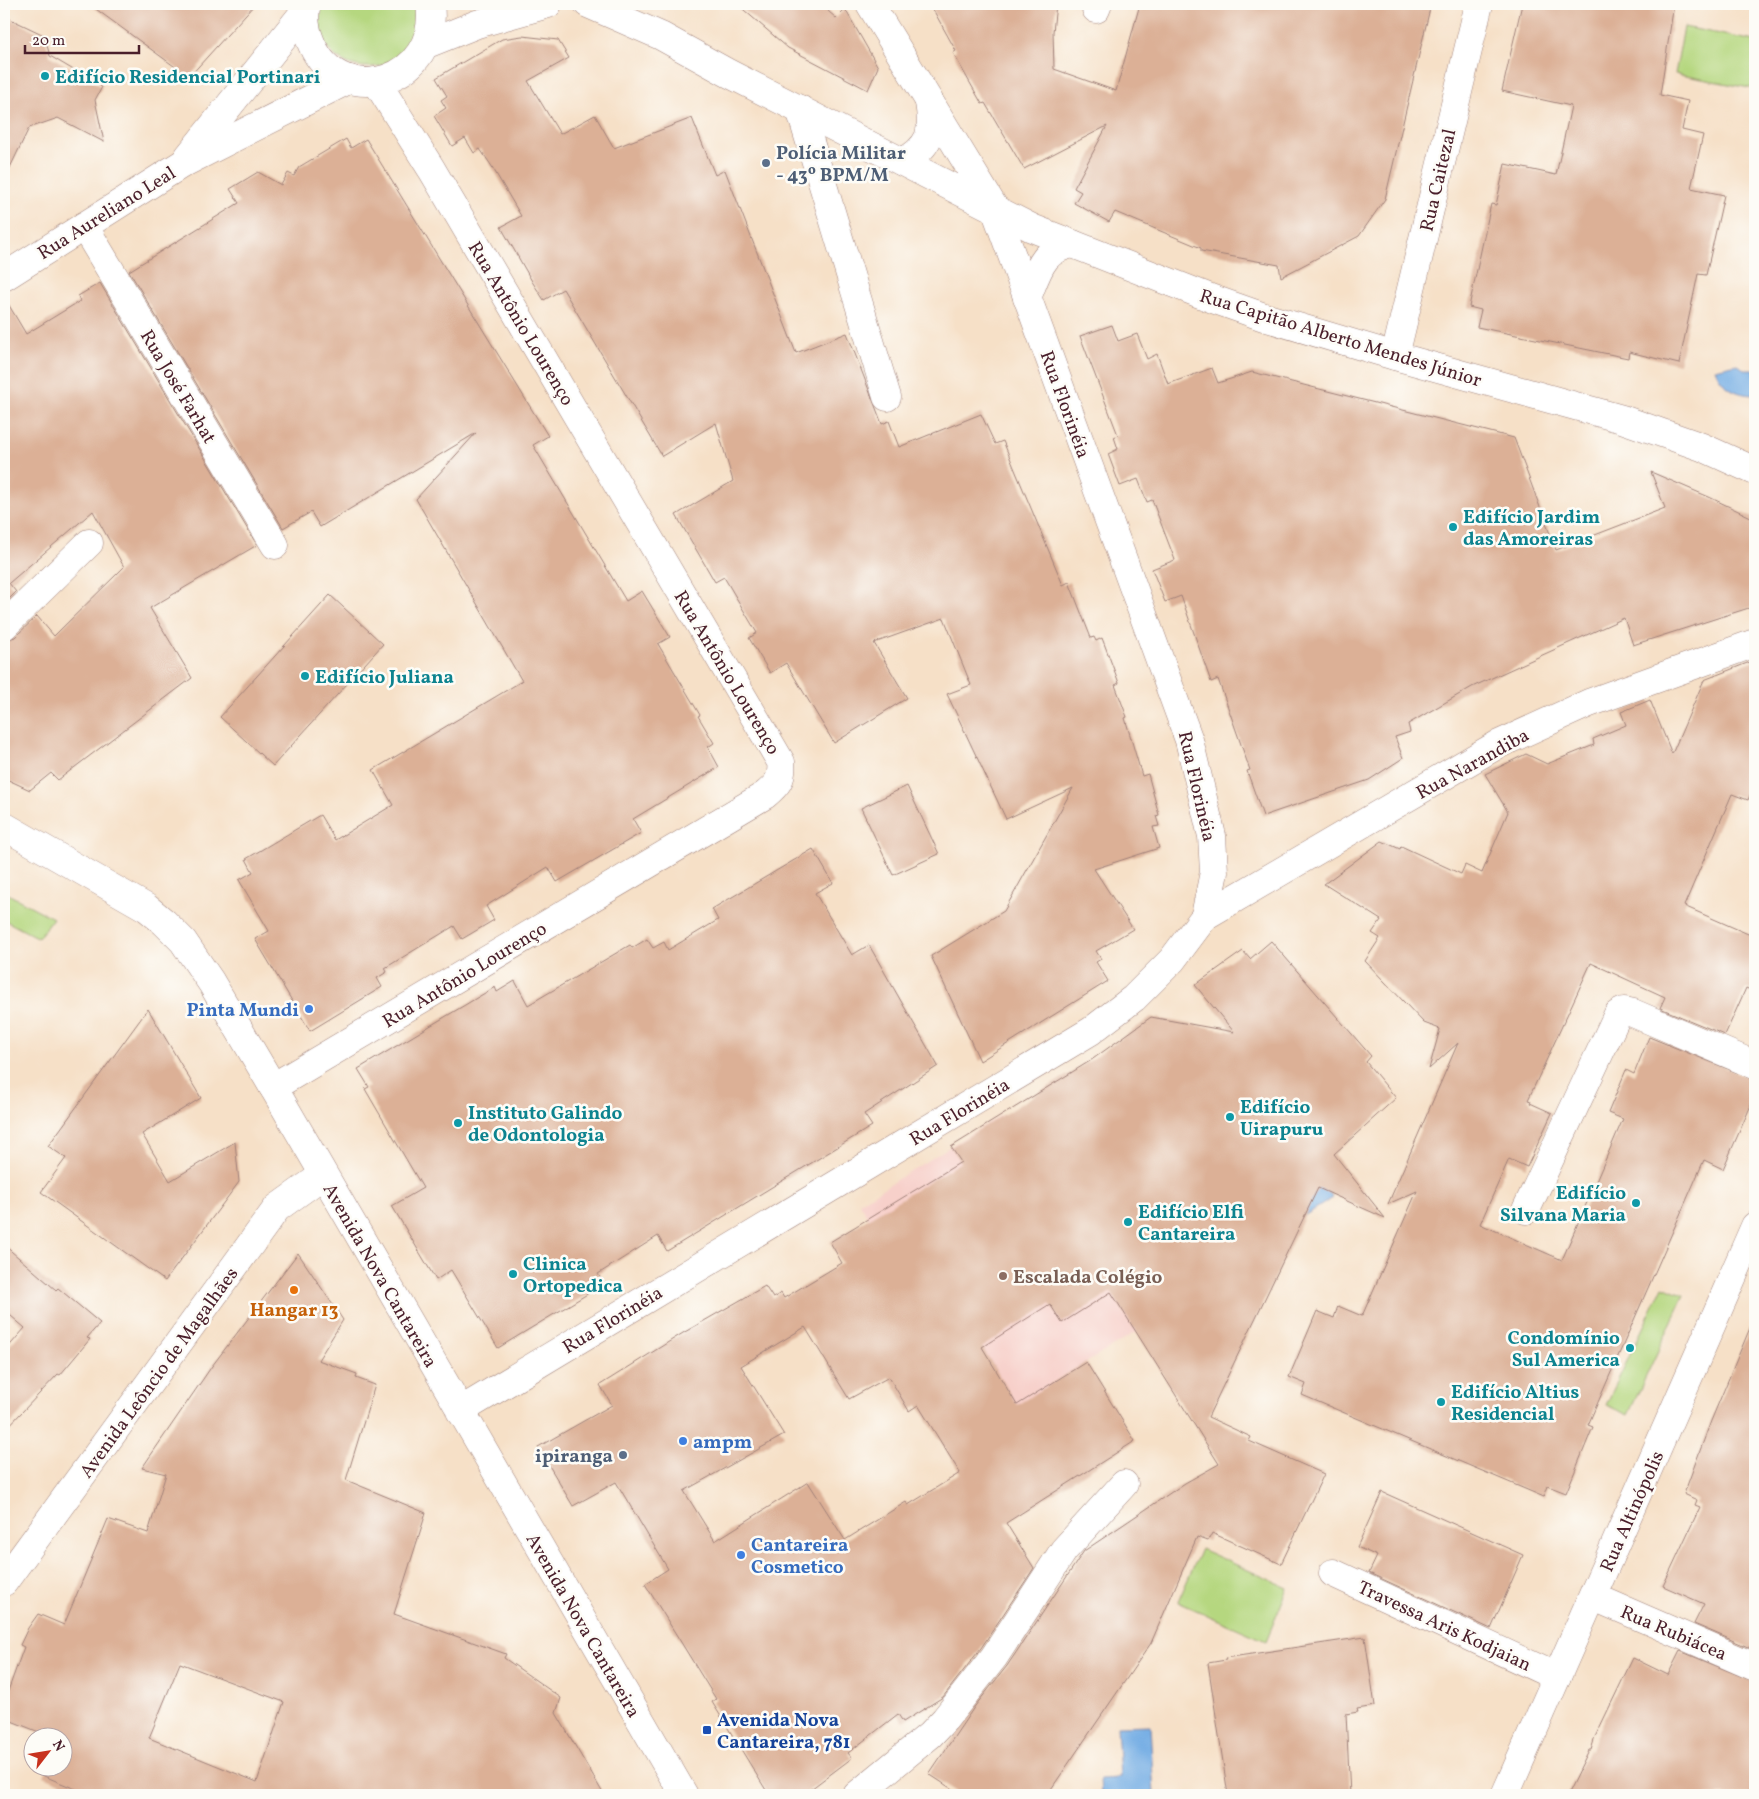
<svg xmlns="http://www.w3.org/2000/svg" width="1759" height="1799" font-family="Vollkorn,serif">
	<rect width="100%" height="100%" fill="#fdfcf7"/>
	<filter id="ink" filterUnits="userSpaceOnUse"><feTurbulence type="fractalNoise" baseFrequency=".02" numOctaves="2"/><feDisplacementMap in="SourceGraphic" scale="10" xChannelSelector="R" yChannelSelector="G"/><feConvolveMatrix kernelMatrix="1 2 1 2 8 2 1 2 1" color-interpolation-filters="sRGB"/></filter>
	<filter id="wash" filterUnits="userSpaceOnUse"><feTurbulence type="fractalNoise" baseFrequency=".0096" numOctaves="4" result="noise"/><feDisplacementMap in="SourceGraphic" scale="20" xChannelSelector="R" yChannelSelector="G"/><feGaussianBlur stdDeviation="1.12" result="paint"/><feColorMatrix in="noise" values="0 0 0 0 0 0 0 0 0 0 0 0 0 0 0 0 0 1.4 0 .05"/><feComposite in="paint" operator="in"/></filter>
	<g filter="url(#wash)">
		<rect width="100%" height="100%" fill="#f6e0c7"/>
		<polygon fill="#f7d0ca" points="1001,1115 1136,1332 995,1419 859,1203"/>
		<g fill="#b5d77f" stroke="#807b55">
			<path d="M 321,4 L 416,4 C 428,94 300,82 321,4 Z"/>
			<polygon points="1684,27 1755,41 1755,89 1675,74"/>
			<polygon points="4,892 53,918 38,938 4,920"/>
			<polygon points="1663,1286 1684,1295 1628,1415 1606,1405"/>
			<polygon points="1201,1549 1288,1588 1266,1641 1178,1602"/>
		</g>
		<g fill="#74ade4" stroke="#5f6688">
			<path d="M 1737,364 L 1745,370 L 1755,370 L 1755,395 C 1736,395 1722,387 1715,369 Z"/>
			<polygon points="1315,1169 1333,1198 1289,1225"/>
			<polygon points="1150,1725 1154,1795 1101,1795 1100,1779 1120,1778 1117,1726"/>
		</g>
		<g id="blocks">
			<g fill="#dcb096" fill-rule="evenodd">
				<polygon points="89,4 255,4 189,77"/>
				<polygon points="737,4 820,4 836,18 845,9 878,67 868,90 788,48"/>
				<polygon points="930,4 1056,4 1053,32 1054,69 1116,91 1140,4 1431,4 1385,199 1359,236 1281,277 1279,265 1201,251 1201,248 1115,212 1109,222 1074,203 1081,192 1074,188 1107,126 1024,169 985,103 982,104 953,53 956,51"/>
				<polygon points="1522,4 1674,4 1660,95 1688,101 1682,130 1703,135 1691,188 1724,195 1706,275 1698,274 1679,364 1629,352 1628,358 1477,327 1481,310 1469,307 1491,204 1496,205 1505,164 1556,175 1571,106 1502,91"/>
				<polygon points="4,16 44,35 50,56 102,87 95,100 104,142 58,118 29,128 4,180"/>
				<polygon points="522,36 558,40 569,58 528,81 560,134 595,115 614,148 692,118 715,175 725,170 796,353 847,333 882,424 889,421 899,447 981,414 995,444 1003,441 1063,585 1069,582 1091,638 1094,637 1096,641 1102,638 1119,683 1115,685 1127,717 1125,718 1142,776 1148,774 1159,815 1156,816 1159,826 1153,827 1159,848 1094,869 1133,929 1096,951 1101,959 1096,962 1108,981 980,1061 931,956 1004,911 1073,788 1006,819 947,694 971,685 944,618 874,643 907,698 834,743 786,663 770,673 749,638 757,633 724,577 715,582 676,515 733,481 716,423 662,456 563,289 544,300 533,283 501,227 521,216 491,165 480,149 474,153 465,138 452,146 434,116 446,108 441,100 447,96 436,78 502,39"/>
				<polygon points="346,139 351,148 366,139 548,436 533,445 626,601 642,591 670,637 658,644 700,715 698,716 714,743 708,747 719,767 633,819 641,833 557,882 548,867 486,906 494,920 462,939 454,926 385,968 387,972 377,978 382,987 310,1031 255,939 269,931 239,880 253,872 246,859 320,815 335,840 393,805 373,770 522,681 416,499 476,433 320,527 311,512 283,528 129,271 239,203 230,189 258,172 281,185 288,173 294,176 299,167"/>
				<polygon points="100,283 257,545 150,608 192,678 58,780 51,773 30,790 4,778 4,641 15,637 37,616 54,636 124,567 93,511 9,583 16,592 4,604 4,297 26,334 80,301 78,296"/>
				<polygon points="1112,325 1118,341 1137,334 1147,359 1157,354 1168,384 1212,368 1218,383 1252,372 1514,438 1556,550 1665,508 1651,472 1709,497 1755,519 1755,606 1633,645 1624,618 1472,687 1408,724 1410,732 1395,737 1403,758 1369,780 1263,816 1247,771 1250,770 1218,679 1211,682 1181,596 1165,602 1152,569 1175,560 1152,500 1147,502 1138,479 1120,486 1108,454 1118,449 1114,437 1118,435 1080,336"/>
				<polygon points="330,595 383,644 273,766 220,717"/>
				<polygon points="1755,660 1755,784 1748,800 1732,794 1684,906 1755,937 1755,992 1746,988 1725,1035 1660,1008 1665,997 1591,963 1528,1100 1531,1101 1530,1103 1552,1113 1527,1167 1509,1159 1480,1224 1562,1260 1623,1119 1608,1113 1626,1070 1634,1074 1649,1037 1755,1080 1755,1096 1723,1169 1704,1160 1588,1425 1593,1427 1566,1493 1548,1486 1544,1497 1302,1395 1306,1384 1289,1377 1317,1311 1334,1318 1338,1306 1362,1316 1417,1191 1388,1204 1458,1043 1429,1069 1440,1029 1424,1023 1365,961 1380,938 1372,933 1381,920 1324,884 1382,841 1400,849 1401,846 1461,874 1465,865 1482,873 1508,812 1485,774 1526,754 1547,764 1594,745 1593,739 1626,725 1621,712 1650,700 1672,754 1704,680"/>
				<polygon points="907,786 939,854 893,875 861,808"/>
				<polygon points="813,849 833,883 815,893 852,955 869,945 938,1066 864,1114 872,1126 667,1251 658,1236 598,1274 604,1284 498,1348 451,1270 436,1280 392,1206 423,1188 365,1089 369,1087 358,1069 495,987 497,992 515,981 528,1005 630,945 632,948 647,939 653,948 664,942 668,950 718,920 712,909"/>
				<path d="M 1271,941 L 1371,1056 L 1366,1062 L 1396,1098 L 1334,1154 L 1385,1218 L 1318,1188 L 1208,1417 L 1251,1437 L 1249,1441 L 1324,1474 L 1281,1564 L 1212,1533 L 1208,1541 L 1197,1537 L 1151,1643 L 1047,1795 L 961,1795 L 929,1774 L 975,1706 L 1007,1666 L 1084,1551 L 1185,1483 L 1219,1464 L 1111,1292 L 1062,1323 L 1050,1304 L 982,1347 L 1017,1405 L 1086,1362 L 1135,1441 L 1006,1523 L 1034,1568 L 981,1648 L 943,1697 L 903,1722 L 898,1714 L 848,1753 L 852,1758 L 803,1795 L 769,1795 L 712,1702 L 716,1699 L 645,1584 L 668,1569 L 616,1482 L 573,1506 L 538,1447 L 612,1405 L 600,1385 L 683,1333 L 765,1286 L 773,1298 L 781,1293 L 784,1298 L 842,1263 L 830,1242 L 961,1162 L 951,1147 L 1090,1061 L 1151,1017 L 1234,1032 L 1195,985 L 1243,951 L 1250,959 ZM 805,1327 L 849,1399 L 889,1377 L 909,1411 L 918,1405 L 960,1473 L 908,1505 L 906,1502 L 845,1540 L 808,1482 L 715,1541 L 684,1491 L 784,1435 L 741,1366 Z"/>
				<polygon points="148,1009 201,1098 142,1134 170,1181 235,1142 239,1182 165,1281 41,1192 66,1158 48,1146"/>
				<polygon points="4,1245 56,1290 58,1288 100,1323 87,1338 90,1339 60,1375 58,1374 4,1431 4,1352 25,1328 4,1310"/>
				<path d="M 298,1253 L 343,1320 L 318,1360 L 357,1374 L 356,1378 L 375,1385 L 346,1480 L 426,1513 L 394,1614 L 506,1654 L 504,1658 L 561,1698 L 556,1713 L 604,1795 L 90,1795 L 44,1776 L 48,1766 L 62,1766 L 62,1736 L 49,1736 L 4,1718 L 4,1702 L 24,1647 L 20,1645 L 28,1628 L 38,1614 L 64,1625 L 108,1519 L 148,1533 L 166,1474 L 142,1468 L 212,1366 ZM 180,1663 L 284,1702 L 257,1782 L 149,1738 Z"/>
				<polygon points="1755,1316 1755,1650 1694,1624 1704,1604 1663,1586 1700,1507 1695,1505 1697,1500 1684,1494 1711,1421"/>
				<polygon points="1382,1492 1523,1555 1491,1629 1369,1573 1377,1556 1357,1547"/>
				<polygon points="1365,1637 1375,1706 1357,1709 1358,1712 1346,1714 1350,1795 1228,1795 1208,1663 1226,1660 1225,1658"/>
				<polygon points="1680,1651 1755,1682 1755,1795 1567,1795 1589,1750 1591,1750 1595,1737 1633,1658 1668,1675"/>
			</g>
		</g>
	</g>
	<g filter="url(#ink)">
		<use href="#blocks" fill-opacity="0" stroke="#a08079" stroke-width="1"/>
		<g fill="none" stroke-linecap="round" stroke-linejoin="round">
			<g stroke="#a08079" stroke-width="29">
				<g id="minor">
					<path d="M 307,4 C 303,18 306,32 312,45 C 342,112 441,81 430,4"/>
					<polyline points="588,4 661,36 728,73 1032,228 1213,299 1264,317 1395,356 1622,419 1702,447 1755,471"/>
					<polyline points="1096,9 1098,4"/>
					<polyline points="427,44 477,24 548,4"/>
					<polyline points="800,109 887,397"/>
					<polyline points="188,157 305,11"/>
					<path d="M 903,162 C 931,146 934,132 929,102"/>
					<polyline points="84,226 275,545"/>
					<polyline points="4,277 182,164 350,79"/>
					<path d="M 1027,298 C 1038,271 1042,249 1073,244"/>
					<polyline points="1395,356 1479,4"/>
					<polyline points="4,626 89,543"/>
					<polyline points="1205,916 1497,745 1589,703 1755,643"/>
					<path d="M 273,1087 L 765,795 C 777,785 783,779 781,762 L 432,170 L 376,81"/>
					<polyline points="1526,1210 1618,1014 1624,1011 1633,1013 1755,1065"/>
					<polyline points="460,1411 1091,1031 1134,998 1172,960 1205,916 1214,872 1212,836 1189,740 995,209 870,4"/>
					<polyline points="1333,1573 1557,1677"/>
					<polyline points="1594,1597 1755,1667"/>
					<polyline points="857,1795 930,1735 945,1719 994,1657 1064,1550 1124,1484"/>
				</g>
			</g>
			<g stroke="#a08079" stroke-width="29">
				<polyline id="tertiary" points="1505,1795 1755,1226"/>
			</g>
			<g stroke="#a08079" stroke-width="29">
				<g id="secondary">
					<polyline points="4,826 147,908 164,922 183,941 211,982 273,1087 684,1795"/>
					<polyline points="4,1582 277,1208 323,1175"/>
				</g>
			</g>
			<use href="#minor" stroke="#fff" stroke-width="28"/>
			<use href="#tertiary" stroke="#fff" stroke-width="28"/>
			<use href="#secondary" stroke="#fff" stroke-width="28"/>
		</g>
	</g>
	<g fill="#0f9aa8" stroke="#fdfcf7" stroke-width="2">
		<circle cx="45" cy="76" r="5"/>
		<circle cx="1453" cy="527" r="5"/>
		<circle cx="305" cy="676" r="5"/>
		<circle cx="1230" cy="1117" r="5"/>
		<circle cx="458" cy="1123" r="5"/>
		<circle cx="1636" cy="1203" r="5"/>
		<circle cx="1128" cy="1222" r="5"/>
		<circle cx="513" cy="1274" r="5"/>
		<circle cx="1630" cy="1348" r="5"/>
		<circle cx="1441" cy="1402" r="5"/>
	</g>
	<g fill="#5c6f8a" stroke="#fdfcf7" stroke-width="2">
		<circle cx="766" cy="163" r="5"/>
		<circle cx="623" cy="1455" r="5"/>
	</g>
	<g fill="#3f7fe0" stroke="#fdfcf7" stroke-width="2">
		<circle cx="309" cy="1009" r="5"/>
		<circle cx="683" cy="1441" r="5"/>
		<circle cx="741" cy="1555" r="5"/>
	</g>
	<circle fill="#8d6e63" stroke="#fdfcf7" stroke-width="2" cx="1003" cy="1276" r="5"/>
	<circle fill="#e8710a" stroke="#fdfcf7" stroke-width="2" cx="294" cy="1290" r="5"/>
	<rect fill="#1a4fb4" stroke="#fdfcf7" stroke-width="2" x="702" y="1725" width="10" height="10" rx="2.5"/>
	<g text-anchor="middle" stroke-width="5" stroke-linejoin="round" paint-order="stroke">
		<g font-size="19" font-weight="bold" fill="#0d838f" stroke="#fdfcf7" text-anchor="start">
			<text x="55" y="83">Edifício Residencial Portinari</text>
			<text x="1463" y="523">Edifício Jardim<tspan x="1463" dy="22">das Amoreiras</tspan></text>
			<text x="315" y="683">Edifício Juliana</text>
			<text x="1240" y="1113">Edifício<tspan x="1240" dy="22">Uirapuru</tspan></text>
			<text x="468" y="1119">Instituto Galindo<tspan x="468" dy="22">de Odontologia</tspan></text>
			<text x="1626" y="1199" text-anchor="end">Edifício<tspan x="1626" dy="22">Silvana Maria</tspan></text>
			<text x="1138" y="1218">Edifício Elfi<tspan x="1138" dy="22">Cantareira</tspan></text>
			<text x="523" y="1270">Clinica<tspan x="523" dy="22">Ortopedica</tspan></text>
			<text x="1620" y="1344" text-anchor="end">Condomínio<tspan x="1620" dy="22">Sul America</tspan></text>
			<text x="1451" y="1398">Edifício Altius<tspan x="1451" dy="22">Residencial</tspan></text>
		</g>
		<g font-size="19" font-weight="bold" fill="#4e5e75" stroke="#fdfcf7" text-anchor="start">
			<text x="776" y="159">Polícia Militar<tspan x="776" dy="22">- 43º BPM/M</tspan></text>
			<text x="613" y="1462" text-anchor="end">ipiranga</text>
		</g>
		<g font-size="19" fill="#4a1f2b" stroke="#fdfcf7">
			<text transform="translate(1437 180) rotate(-77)" y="7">Rua Caitezal</text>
			<text transform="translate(106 212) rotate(-32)" y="7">Rua Aureliano Leal</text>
			<text transform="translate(522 323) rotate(59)" y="7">Rua Antônio Lourenço</text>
			<text transform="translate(1341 337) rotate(17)" y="7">Rua Capitão Alberto Mendes Júnior</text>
			<text transform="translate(179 386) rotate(59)" y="7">Rua José Farhat</text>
			<text transform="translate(1066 404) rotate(70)" y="7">Rua Florinéia</text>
			<text transform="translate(728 672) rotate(59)" y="7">Rua Antônio Lourenço</text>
			<text transform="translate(1472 763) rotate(-29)" y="7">Rua Narandiba</text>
			<text transform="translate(1198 786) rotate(77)" y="7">Rua Florinéia</text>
			<text transform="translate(464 974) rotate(-31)" y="7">Rua Antônio Lourenço</text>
			<text transform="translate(959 1111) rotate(-31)" y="7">Rua Florinéia</text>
			<text transform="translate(381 1275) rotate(60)" y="7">Avenida Nova Cantareira</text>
			<text transform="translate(612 1319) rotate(-31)" y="7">Rua Florinéia</text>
			<text transform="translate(158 1372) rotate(-54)" y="7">Avenida Leôncio de Magalhães</text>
			<text transform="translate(1631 1511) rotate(-66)" y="7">Rua Altinópolis</text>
			<text transform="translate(584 1625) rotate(60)" y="7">Avenida Nova Cantareira</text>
			<text transform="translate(1445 1625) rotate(25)" y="7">Travessa Aris Kodjaian</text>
			<text transform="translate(1674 1632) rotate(23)" y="7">Rua Rubiácea</text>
		</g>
		<g font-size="19" font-weight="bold" fill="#366cbe" stroke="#fdfcf7" text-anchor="start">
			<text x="299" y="1016" text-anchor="end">Pinta Mundi</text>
			<text x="693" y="1448">ampm</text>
			<text x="751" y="1551">Cantareira<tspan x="751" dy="22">Cosmetico</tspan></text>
		</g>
		<g font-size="19" font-weight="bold" fill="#785e54" stroke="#fdfcf7" text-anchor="start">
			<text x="1013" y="1283">Escalada Colégio</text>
		</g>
		<g font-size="19" font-weight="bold" fill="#c56008" stroke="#fdfcf7">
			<text x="294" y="1316">Hangar 13</text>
		</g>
		<g font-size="19" font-weight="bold" fill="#164399" stroke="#fdfcf7" text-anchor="start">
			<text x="717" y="1726">Avenida Nova<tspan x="717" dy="22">Cantareira, 781</tspan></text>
		</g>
	</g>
	<rect width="1759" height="1799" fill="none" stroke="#fdfcf7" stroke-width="20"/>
	<g transform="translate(48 1752) rotate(59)"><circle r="24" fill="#fdfcf7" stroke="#b5a4a5"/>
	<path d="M0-4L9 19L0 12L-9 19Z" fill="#c8321e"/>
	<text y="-8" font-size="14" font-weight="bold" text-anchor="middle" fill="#4a1f2b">N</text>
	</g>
	<path d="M25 45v8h114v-8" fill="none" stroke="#4a1f2b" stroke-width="2.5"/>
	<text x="32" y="45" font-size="15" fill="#4a1f2b" stroke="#fdfcf7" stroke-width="4" paint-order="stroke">20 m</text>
</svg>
